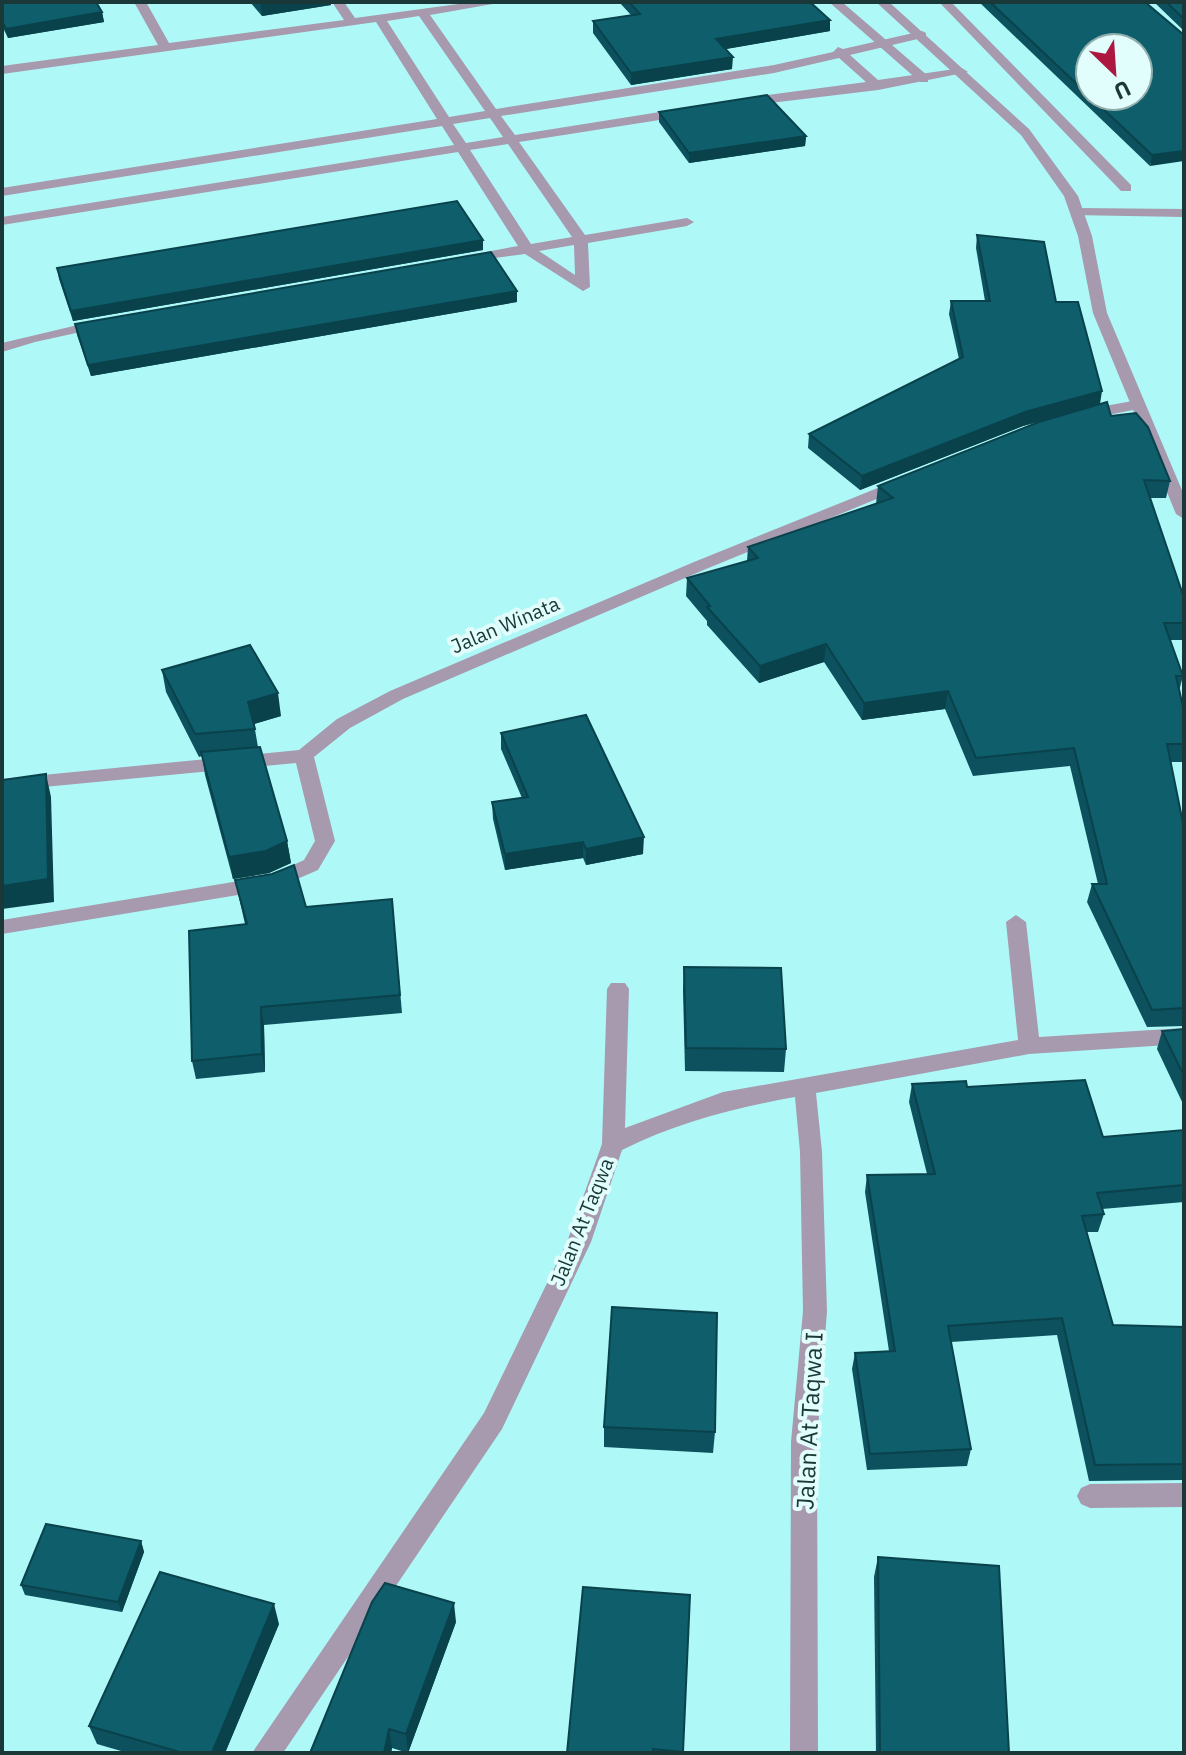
<svg xmlns="http://www.w3.org/2000/svg" width="1186" height="1755" font-family="'IBM Plex Sans',sans-serif">
	<rect width="100%" height="100%" fill="#aef9f7"/>
	<g fill="none" stroke-linecap="round" stroke-linejoin="round">
		<polygon fill="#a799ae" fill-rule="evenodd" points="829,2 842,2 928,76 928,82 920,82"/>
		<g fill="#a799ae" fill-rule="evenodd">
			<path d="M 134,2 L 146,2 L 169,43 L 344,20 L 332,2 L 344,2 L 355,18 L 473,2 L 504,2 L 430,15 L 496,109 L 774,65 L 833,52 L 838,47 L 843,49 L 922,31 L 926,33 L 926,37 L 850,55 L 878,80 L 962,68 L 968,72 L 878,90 L 745,106 L 739,102 L 745,98 L 866,82 L 839,58 L 774,73 L 501,116 L 515,135 L 685,108 L 691,112 L 685,116 L 519,142 L 585,235 L 687,218 L 694,222 L 687,226 L 588,243 L 590,287 L 583,291 L 525,254 L 464,262 L 464,256 L 518,246 L 458,152 L 2,225 L 2,217 L 454,145 L 442,126 L 2,196 L 2,188 L 437,119 L 376,22 L 2,74 L 2,66 L 158,45 ZM 419,16 L 485,111 L 449,117 L 387,21 ZM 490,118 L 503,137 L 466,143 L 453,124 ZM 508,144 L 572,237 L 531,244 L 470,150 ZM 574,245 L 575,275 L 539,251 Z"/>
			<polygon points="939,2 951,2 1131,185 1131,191 1121,191"/>
			<polygon points="1077,208 1184,209 1184,217 1072,215 1072,209"/>
			<polygon points="103,319 110,323 108,326 35,342 2,352 2,343"/>
			<polygon points="1138,400 1143,402 1143,408 1083,420 1075,415 1083,410"/>
			<polygon points="900,479 906,481 906,487 706,569 403,699 350,728 314,757 335,841 318,870 274,889 2,934 2,920 270,876 304,860 315,841 296,763 2,791 2,779 299,750 337,719 390,691 694,562"/>
			<path d="M 1016,915 L 1026,922 L 1039,1037 L 1184,1028 L 1184,1044 L 1029,1054 L 816,1093 L 822,1152 L 827,1311 L 817,1442 L 818,1753 L 790,1753 L 791,1442 L 803,1311 L 800,1152 L 795,1097 C 734,1108 678,1122 622,1150 L 591,1242 L 502,1429 L 283,1753 L 252,1753 L 484,1413 L 567,1242 L 602,1144 L 607,989 L 611,983 L 625,983 L 629,989 L 625,1128 L 723,1092 L 1018,1040 L 1006,922 Z"/>
			<polygon points="1184,1483 1184,1507 1090,1508 1081,1504 1077,1496 1081,1488 1090,1484"/>
		</g>
		<polygon fill="#a799ae" fill-rule="evenodd" points="876,2 889,2 1029,129 1078,196 1092,236 1107,313 1184,495 1184,519 1176,514 1093,313 1078,236 1064,196 1021,135"/>
	</g>
	<g fill="#0c515d">
		<polygon points="2,2 102,12 104,22 8,38 2,26"/>
		<polygon points="250,2 331,2 331,5 262,16"/>
		<polygon points="619,2 810,2 830,20 830,31 725,49 732,69 631,85 593,33 593,21 631,15"/>
		<polygon points="979,2 1145,2 1184,35 1150,166"/>
		<polygon points="1154,2 1184,2 1184,31"/>
		<polygon points="659,112 806,136 805,146 689,163 659,122"/>
		<polygon points="977,235 1056,302 1100,404 1170,481 1166,498 1150,498 1184,598 1184,640 1170,640 1183,676 1179,691 1184,711 1184,762 1171,762 1184,828 1184,1026 1147,1027 1087,902 1092,884 1098,884 1070,766 973,776 945,709 862,720 824,662 759,683 707,625 707,621 686,596 687,578 747,561 748,547 876,504 878,486 1056,417 1023,426 860,490 808,448 809,434 959,359 949,314 951,301 985,301 976,248"/>
		<polygon points="483,250 73,321 59,279 57,268"/>
		<polygon points="517,302 91,376 77,335 75,324"/>
		<polygon points="162,670 281,716 254,724 258,747 287,841 291,863 269,873 233,879 205,775 202,756 199,757 166,692"/>
		<polygon points="501,733 643,854 586,865 583,858 505,870 493,819 492,802 522,798 501,749"/>
		<polygon points="235,880 306,907 392,899 402,1013 264,1025 265,1072 196,1079 192,1061 245,924"/>
		<polygon points="684,967 786,1049 784,1072 685,1071 683,990"/>
		<polygon points="1184,1029 1184,1106 1157,1049 1162,1031"/>
		<polygon points="912,1084 967,1087 1103,1137 1184,1130 1184,1202 1102,1209 1104,1214 1098,1232 1087,1232 1113,1325 1184,1327 1184,1480 1089,1481 1057,1335 951,1342 971,1449 967,1466 867,1470 852,1369 855,1353 889,1351 865,1192 867,1175 927,1174 909,1102"/>
		<polygon points="604,1427 715,1432 713,1453 604,1447"/>
		<polygon points="141,1541 144,1552 122,1612 25,1595 21,1585"/>
		<polygon points="878,1557 1009,1753 876,1753 874,1577"/>
		<polygon points="690,1595 682,1753 567,1753"/>
		<polygon points="456,1622 408,1753 392,1748 391,1753 310,1753"/>
		<polygon points="279,1624 225,1753 128,1753 97,1744 89,1726"/>
	</g>
	<g fill="#0a424c">
		<polygon points="260,2 331,2 331,5 262,16"/>
		<polygon points="102,12 104,22 8,38 6,29"/>
		<polygon points="830,20 830,31 715,51 716,39"/>
		<polygon points="733,57 732,69 631,85 631,73"/>
		<polygon points="806,136 805,146 689,163 689,153"/>
		<polygon points="1184,151 1184,161 1150,166 1152,155"/>
		<polygon points="483,240 483,250 73,321 71,311"/>
		<polygon points="517,291 517,302 91,376 88,365"/>
		<polygon points="1102,391 1100,404 1023,426 860,490 862,476 1025,412"/>
		<polygon points="826,644 824,662 759,683 760,666"/>
		<polygon points="948,691 945,709 862,720 864,703"/>
		<polygon points="278,693 281,716 251,725 248,702"/>
		<polygon points="46,774 51,797 54,902 2,909 2,886"/>
		<polygon points="644,837 643,854 586,865 586,849"/>
		<polygon points="287,841 291,863 269,873 233,879 229,857"/>
		<polygon points="583,842 583,858 505,870 505,854"/>
		<polygon points="261,1007 264,1025 265,1072 262,1054"/>
		<polygon points="141,1541 144,1552 122,1612 118,1602"/>
		<polygon points="454,1603 456,1622 408,1753 406,1734"/>
		<polygon points="274,1604 279,1624 225,1753 212,1753"/>
		<polygon points="389,1729 392,1748 391,1753 384,1753"/>
	</g>
	<g fill="#0e5e6c" stroke="#0a424c" stroke-width="2" fill-rule="evenodd">
		<polygon points="2,2 96,2 102,12 6,29 2,21"/>
		<polygon points="629,2 810,2 830,20 716,39 733,57 631,73 593,21 640,14"/>
		<path d="M 990,2 L 1145,2 L 1184,35 L 1184,151 L 1152,155 ZM 1090,48 L 1138,48 L 1138,96 L 1090,96 Z"/>
		<polygon points="1166,2 1184,2 1184,19"/>
		<polygon points="767,95 806,136 689,153 659,112"/>
		<polygon points="457,201 483,240 71,311 57,268"/>
		<polygon points="977,235 1044,242 1056,302 1078,302 1102,391 1025,412 862,476 809,434 963,357 951,301 990,301"/>
		<polygon points="491,252 517,291 88,365 75,324"/>
		<polygon points="1107,402 1111,416 1136,413 1148,427 1170,481 1144,480 1184,598 1184,623 1164,623 1183,676 1176,676 1184,711 1184,744 1167,744 1184,828 1184,1008 1152,1010 1092,884 1107,884 1074,748 976,758 948,691 864,703 826,644 760,666 707,607 710,606 687,578 758,558 748,547 893,498 878,486 1039,422"/>
		<polygon points="250,645 278,693 248,702 255,729 195,734 162,670"/>
		<polygon points="586,715 644,837 586,849 583,842 505,854 492,802 528,797 501,733"/>
		<polygon points="260,747 287,841 266,851 229,857 201,752"/>
		<polygon points="46,774 48,879 2,886 2,780"/>
		<polygon points="294,865 306,907 392,899 400,995 261,1007 262,1054 192,1061 189,931 247,924 235,880 272,874"/>
		<polygon points="684,967 781,968 786,1049 686,1048"/>
		<polygon points="1184,1029 1184,1076 1162,1031"/>
		<polygon points="1085,1080 1103,1137 1184,1130 1184,1185 1097,1193 1104,1214 1082,1216 1113,1325 1184,1327 1184,1464 1095,1465 1062,1318 948,1326 971,1449 870,1454 855,1353 895,1351 867,1175 935,1174 912,1084 966,1081 967,1087"/>
		<polygon points="612,1307 717,1313 715,1432 604,1427"/>
		<polygon points="46,1524 141,1541 118,1602 21,1585"/>
		<polygon points="878,1557 999,1566 1009,1753 880,1753"/>
		<polygon points="160,1572 274,1604 212,1753 183,1753 89,1726"/>
		<polygon points="385,1583 454,1603 406,1734 389,1729 384,1753 310,1753 372,1602"/>
		<polygon points="583,1587 690,1595 683,1752 653,1749 653,1753 567,1753"/>
	</g>
	<g text-anchor="middle" stroke-width="8" stroke-linejoin="round" paint-order="stroke">
		<g font-size="20" fill="#193837" stroke="#e1fdfc">
			<text transform="translate(505 625) rotate(-23)" y="7">Jalan Winata</text>
			<text transform="translate(582 1222) rotate(-68)" y="7">Jalan At Taqwa</text>
		</g>
		<g font-size="24" fill="#193837" stroke="#e1fdfc">
			<text transform="translate(810 1421) rotate(-87)" y="8">Jalan At Taqwa I</text>
		</g>
	</g>
	<rect width="1186" height="1755" fill="none" stroke="#193837" stroke-width="8"/>
	<g transform="translate(1114 72) rotate(155)"><circle r="38" fill="#e1fdfc" stroke="#91aead" stroke-width="2"/>
	<path d="M0-6L14 30L0 20L-14 30Z" fill="#ad1840"/>
	<text y="-12" font-size="22" font-weight="bold" text-anchor="middle" fill="#193837">U</text>
	</g>
</svg>
